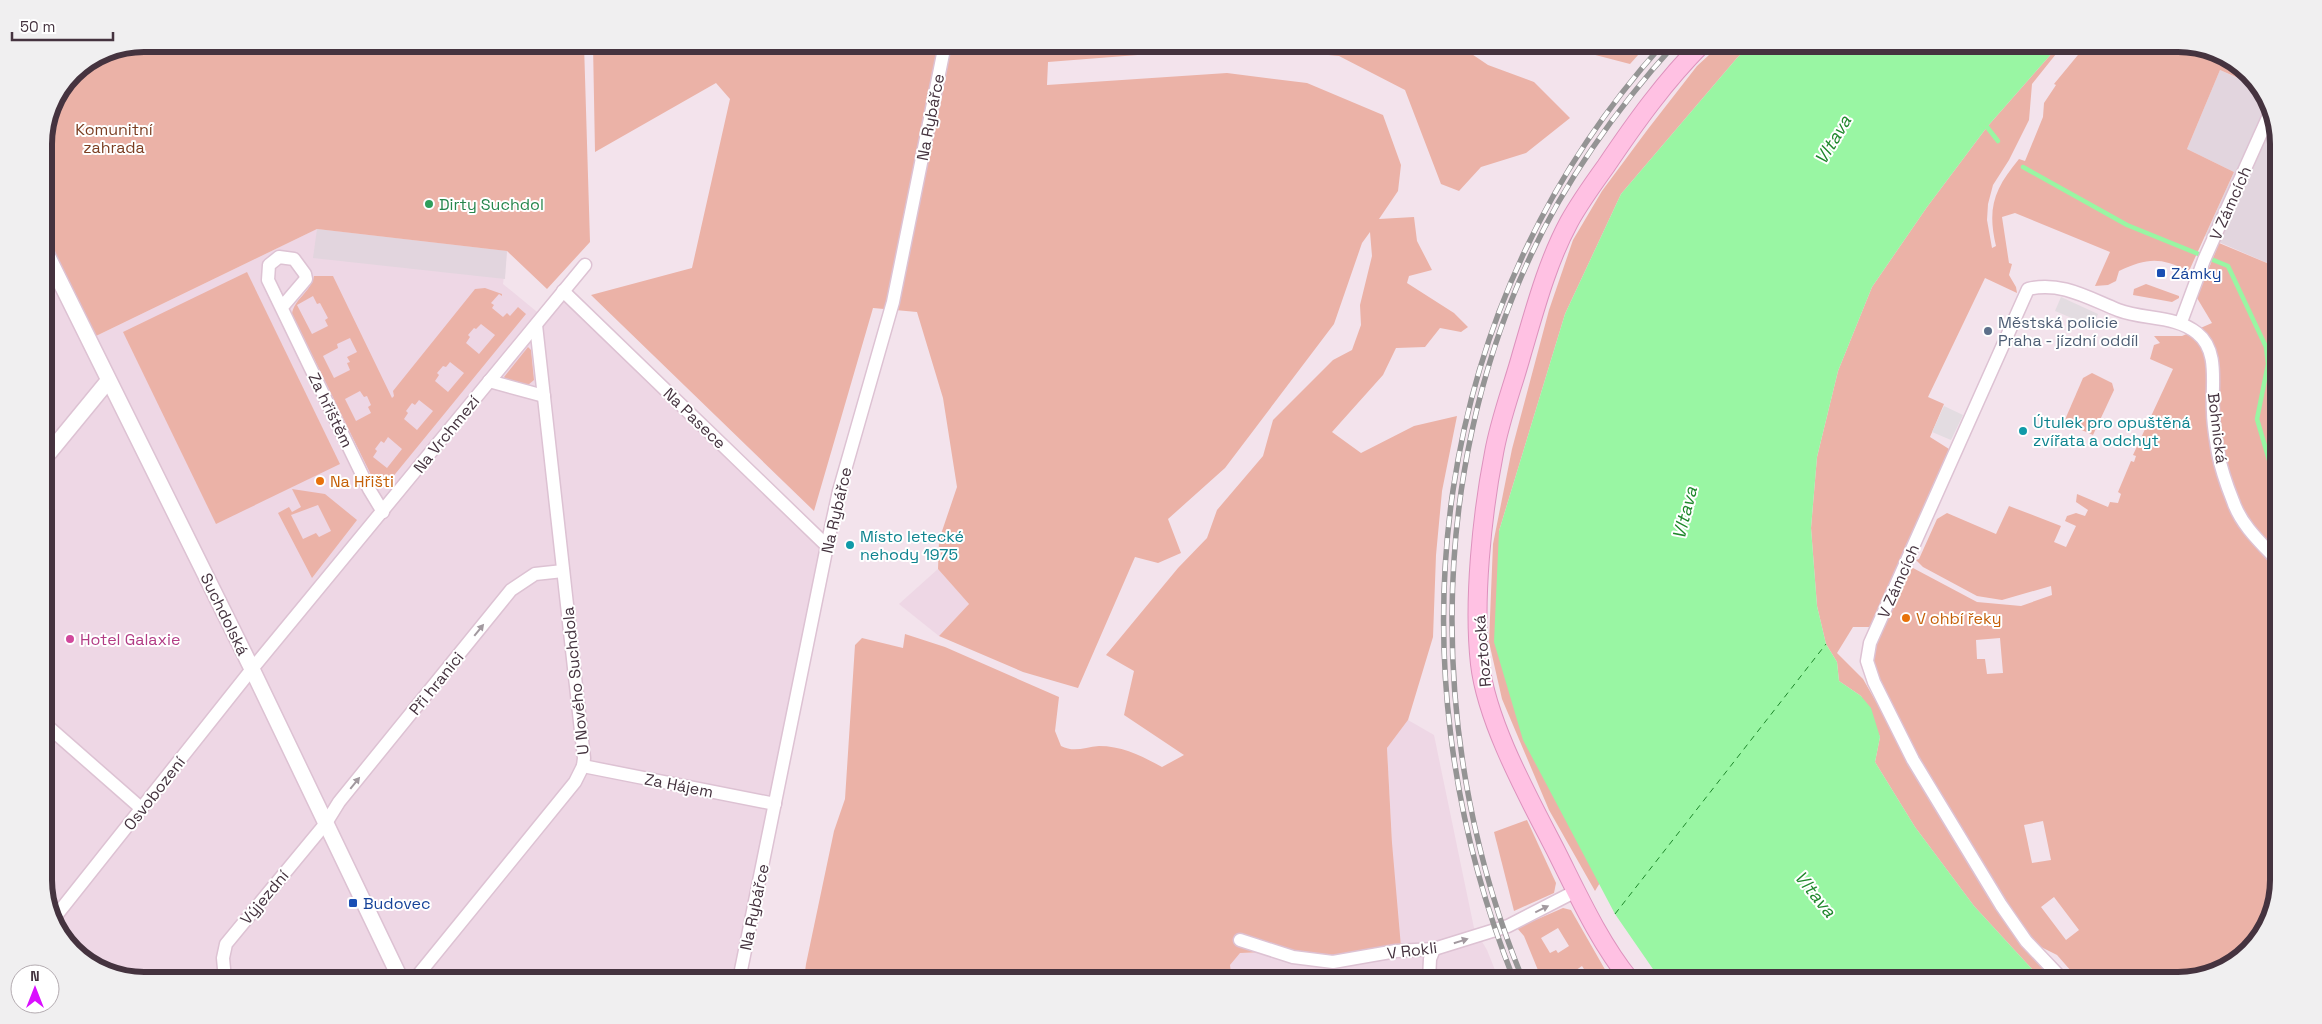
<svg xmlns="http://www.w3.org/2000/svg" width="2322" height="1024" font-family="'Space Grotesk',sans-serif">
	<rect width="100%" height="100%" fill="#f3e3ec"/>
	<g fill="#eed7e5">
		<polygon points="317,229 507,251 503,284 542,316 563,291 827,546 739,980 144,980 106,973 64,941 44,886 44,254 52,249 96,336"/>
		<polygon points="938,569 969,604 939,636 899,604"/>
		<polygon points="1408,720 1434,735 1474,928 1487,950 1499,980 1232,980 1230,965 1239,953 1288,951 1392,843 1387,748"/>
	</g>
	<g fill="#e2d5de">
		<polygon points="2220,70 2261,89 2278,138 2278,257 2274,266 2205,236 2234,172 2187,149"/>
		<polygon points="317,229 507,251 505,279 313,258"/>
	</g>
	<g fill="#ebb2a7" fill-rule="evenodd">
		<polygon points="144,44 584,44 590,242 547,289 507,251 317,229 96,336 44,230 44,138 52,106 73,73 106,51"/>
		<path d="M 593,44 L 1207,44 L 1176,52 L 1048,62 L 1047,85 L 1227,73 L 1307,83 L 1383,115 L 1401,165 L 1398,191 L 1379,219 L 1414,217 L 1417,241 L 1432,270 L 1409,276 L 1407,283 L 1454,313 L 1468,327 L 1461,332 L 1440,328 L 1425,347 L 1396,348 L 1383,375 L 1332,432 L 1361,453 L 1414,426 L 1457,416 L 1442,491 L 1436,555 L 1433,637 L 1408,720 L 1387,748 L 1392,843 L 1401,947 L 1321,958 L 1288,951 L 1240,953 L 1230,965 L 1232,980 L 804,980 L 806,964 L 834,831 L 845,799 L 855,645 L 862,638 L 903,648 L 905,634 L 945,647 L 1059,697 L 1055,731 L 1061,746 C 1074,753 1085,747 1099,746 C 1122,746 1142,756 1162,767 L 1184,755 L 1124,715 L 1134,671 L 1106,655 L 1178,568 L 1207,538 L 1217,510 L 1263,456 L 1273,420 L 1333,360 L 1352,350 L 1361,325 L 1360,305 L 1372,256 L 1370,232 L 1362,243 L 1334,324 L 1225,468 L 1168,519 L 1181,553 L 1158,563 L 1135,557 L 1078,688 L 1023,672 L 939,636 L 969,604 L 938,569 L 939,540 L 957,487 L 943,398 L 917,312 L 873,308 L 814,511 L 591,295 L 692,268 L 730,99 L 716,83 L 595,152 Z"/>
		<polygon points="1244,44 1457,44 1488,65 1534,82 1570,118 1526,153 1481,167 1459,191 1441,184 1405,90 1339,56 1244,47"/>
		<polygon points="1553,44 1648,44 1630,64"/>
		<polygon points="1721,44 1752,44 1737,58 1621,194 1565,314 1499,531 1601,881 1595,891 1549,810 1502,699 1489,642 1493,544 1512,449 1549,310 1573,240 1602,191 1648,129 1697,66"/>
		<path d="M 2060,44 L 2064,44 L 2032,84 L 2029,120 L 2009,160 L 1993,185 L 1988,204 L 1987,220 L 1992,248 L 1996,246 C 1987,208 1994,189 2019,159 L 2025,161 L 2043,117 L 2044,103 L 2056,85 L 2054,84 L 2087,44 L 2178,44 L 2216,51 L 2261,88 L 2220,70 L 2187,149 L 2234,172 L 2189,271 C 2159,257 2148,258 2119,271 L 2116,281 L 2108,285 L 2095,286 L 2110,252 L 2015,213 L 2002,217 L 2009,263 L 2012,264 L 2009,275 L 2016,287 L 2017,293 L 1985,278 L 1928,397 L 1944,404 L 1930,437 L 1949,449 L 1904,550 L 1906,555 L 1873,627 L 1853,627 L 1837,653 L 1863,679 L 1908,757 L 2055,980 L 2042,980 L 1974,906 L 1915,827 L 1875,762 L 1880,737 L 1861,696 L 1839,681 L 1837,662 L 1826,644 L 1817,606 L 1811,528 L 1817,457 L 1838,371 L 1872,287 L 1927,207 L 1987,127 Z"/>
		<path d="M 2219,243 L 2274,266 L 2278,257 L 2278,880 L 2271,918 L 2234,963 L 2178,980 L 2079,980 L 2057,955 L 2037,945 L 2023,929 L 1943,806 L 1880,684 L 1873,660 L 1877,633 L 1909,570 L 1913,568 L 1977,602 L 2021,606 L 2052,595 L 2051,586 L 2002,600 L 1977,596 L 1923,567 L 1916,560 L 1919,559 L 1937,519 L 1947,513 L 1996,534 L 2009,506 L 2061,526 L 2054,542 L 2066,547 L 2076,526 L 2065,521 L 2067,516 L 2076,513 L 2085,516 L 2088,510 L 2076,502 L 2077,494 L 2108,507 L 2110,502 L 2118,503 L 2121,494 L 2118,492 L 2131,461 L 2134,462 L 2136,456 L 2133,455 L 2173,369 L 2150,359 L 2154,345 L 2160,343 L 2154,336 L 2182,336 L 2212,323 L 2197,298 ZM 2000,638 L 2003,673 L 1987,674 L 1985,659 L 1977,659 L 1976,640 ZM 2043,821 L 2051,860 L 2032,863 L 2024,825 ZM 2054,897 L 2079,930 L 2066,940 L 2041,907 Z"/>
		<polygon points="247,272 340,464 216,524 123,332"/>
		<path d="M 314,276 L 333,276 L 392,398 L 394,396 L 393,391 L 475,289 L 485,288 L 502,294 L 502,296 L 499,294 L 491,303 L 494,305 L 492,308 L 503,317 L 507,313 L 510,316 L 518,307 L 526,314 L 387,484 L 375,483 L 292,314 C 294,299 311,292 314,276 ZM 313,296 L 317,304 L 320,303 L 328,318 L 325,320 L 328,326 L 312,334 L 297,305 ZM 481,324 L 495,335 L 479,354 L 466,343 L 470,337 L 468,335 L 474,328 L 476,329 ZM 350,338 L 357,352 L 347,357 L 350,362 L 347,363 L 350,370 L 334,378 L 323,356 L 338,348 L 337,344 ZM 450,362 L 464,373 L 448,392 L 435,381 L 439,375 L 437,373 L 443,366 L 446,367 ZM 360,391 L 364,397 L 367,396 L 371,405 L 368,407 L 371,413 L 356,421 L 345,399 ZM 419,400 L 433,411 L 417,430 L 404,419 L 408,413 L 406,411 L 412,403 L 415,405 ZM 388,437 L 402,449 L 387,468 L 373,457 L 377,451 L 375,449 L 381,441 L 384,443 Z"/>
		<polygon points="2146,284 2179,296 2179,298 2172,302 2133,295 2134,289"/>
		<polygon points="528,347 531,350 534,380 528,385 506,379 504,377"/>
		<polygon points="2092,373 2112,383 2114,390 2093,435 2064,422 2083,378"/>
		<path d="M 292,489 L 325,494 L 357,520 L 312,578 L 278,513 L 289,507 L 292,512 L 301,507 ZM 318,505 L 331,531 L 319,537 L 316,533 L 303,539 L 291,515 Z"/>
		<polygon points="1527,820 1556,883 1554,893 1514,911 1494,832"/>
		<path d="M 1563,908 L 1571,910 L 1611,980 L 1591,980 L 1582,966 L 1569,975 L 1567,980 L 1542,980 L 1524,936 L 1517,928 ZM 1558,928 L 1569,946 L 1558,953 L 1556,950 L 1550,953 L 1541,938 Z"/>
	</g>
	<g fill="#e3dce1">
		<polygon points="2061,297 2098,314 2093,327 2055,311"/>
		<polygon points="1944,406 1963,415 1951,440 1932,432"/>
	</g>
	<polygon fill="#99f6a3" points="1752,44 2060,44 1987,127 1927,207 1872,287 1838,371 1817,457 1811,528 1817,606 1826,644 1837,662 1839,681 1861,696 1871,708 1880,737 1875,762 1915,827 1974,906 2042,980 1664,980 1655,972 1615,914 1523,740 1494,642 1499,531 1565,314 1621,194 1737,58"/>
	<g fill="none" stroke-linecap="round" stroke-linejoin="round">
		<g stroke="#99f6a3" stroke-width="4.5">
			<polyline points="1982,125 1987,127 1998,141"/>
			<polyline points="2023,167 2127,225 2228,266 2266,347 2268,364 2257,419 2269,460 2278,475"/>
		</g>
		<polyline stroke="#1e872b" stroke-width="1" stroke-dasharray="6 5" stroke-linecap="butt" points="1615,914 1826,644"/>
		<g stroke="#ddc2d3" stroke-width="15">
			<g id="minor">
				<polyline points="563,291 827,546"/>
				<polyline points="282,307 306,279 305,274 294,259 279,257 269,265 268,280 369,489 383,512"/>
				<polyline points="2181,322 2204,260 2270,113"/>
				<polyline points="489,381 544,396"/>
				<polyline points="44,723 142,809"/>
				<polyline points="583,766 775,804"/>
				<polyline points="55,917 252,669 585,265"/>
				<polyline points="1240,940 1293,957 1333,962 1396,951 1434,949 1508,926 1576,891"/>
				<polyline points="225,980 223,958 226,944 326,823 339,802 511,590 535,574 563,571"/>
				<polyline points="414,980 575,782 583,766 584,758 536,325"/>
				<polyline points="739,980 827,546 839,491 893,302 945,44"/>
				<polyline points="1429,980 1430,959 1434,949"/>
				<path d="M 2063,980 L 2026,941 L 2001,905 L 1913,760 L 1874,682 L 1867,661 L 1870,643 L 2028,289 C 2061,281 2088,298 2118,310 C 2144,320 2175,315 2197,333 C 2220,351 2211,386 2213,412 C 2213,426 2216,440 2218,453 C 2221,469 2227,486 2233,501 C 2241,525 2261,543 2278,561"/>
			</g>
		</g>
		<g stroke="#ddc2d3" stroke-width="18">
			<g id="tertiary">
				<polyline points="44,249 252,669 401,980"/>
				<polyline points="44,459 108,381"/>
			</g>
		</g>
		<g stroke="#dd92bd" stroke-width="20">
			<path id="secondary" d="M 1630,980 C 1600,943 1579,897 1558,855 C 1530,800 1487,724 1480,664 C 1473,602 1482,514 1494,453 C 1500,419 1513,386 1522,353 C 1535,309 1547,263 1569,222 C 1580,202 1593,184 1606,166 C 1635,123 1665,81 1702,44"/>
		</g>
		<use href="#minor" stroke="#fff" stroke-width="12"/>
		<use href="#tertiary" stroke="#fff" stroke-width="15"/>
		<use href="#secondary" stroke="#ffc1e3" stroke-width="18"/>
		<g stroke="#949494" stroke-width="5.5">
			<g id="rail">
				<path d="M 1514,980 C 1387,661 1429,303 1663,44"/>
				<path d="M 1523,980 C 1429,752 1425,481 1531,255 C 1567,178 1618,107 1675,44"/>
			</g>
		</g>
		<use href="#rail" stroke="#fff" stroke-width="4" stroke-dasharray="11" stroke-linecap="butt"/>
	</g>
	<defs><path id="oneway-solid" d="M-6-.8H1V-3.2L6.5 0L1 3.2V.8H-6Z" transform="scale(1.25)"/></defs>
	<g fill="#a2999f">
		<use href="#oneway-solid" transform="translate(479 630) rotate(-51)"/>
		<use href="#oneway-solid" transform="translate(355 783) rotate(-51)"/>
		<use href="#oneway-solid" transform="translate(1542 909) rotate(-26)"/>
		<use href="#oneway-solid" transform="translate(1461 941) rotate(-17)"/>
	</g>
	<circle fill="#2e9e5b" stroke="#fff" stroke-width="2" cx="429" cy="204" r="5"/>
	<g fill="#1a4fb4" stroke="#fff" stroke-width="2">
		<rect x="2156" y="268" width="10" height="10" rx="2.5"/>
		<rect x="348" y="898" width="10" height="10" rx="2.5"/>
	</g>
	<circle fill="#5c6f8a" stroke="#fff" stroke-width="2" cx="1988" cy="331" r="5"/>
	<g fill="#0f9aa8" stroke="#fff" stroke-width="2">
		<circle cx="2023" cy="431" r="5"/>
		<circle cx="850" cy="545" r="5"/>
	</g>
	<g fill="#e8710a" stroke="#fff" stroke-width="2">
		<circle cx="320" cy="481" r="5"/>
		<circle cx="1906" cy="618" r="5"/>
	</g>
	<circle fill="#d1479c" stroke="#fff" stroke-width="2" cx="70" cy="639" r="5"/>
	<g text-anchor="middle" stroke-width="4" stroke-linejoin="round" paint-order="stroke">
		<g font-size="16" fill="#45333f" stroke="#fff">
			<text transform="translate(930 117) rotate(-79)" y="6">Na Rybářce</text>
			<text transform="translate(2230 203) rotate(-66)" y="6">V Zámcích</text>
			<text transform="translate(331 410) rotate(64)" y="6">Za hřištěm</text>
			<text transform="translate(695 418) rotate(44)" y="6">Na Pasece</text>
			<text transform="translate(2218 428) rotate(83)" y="6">Bohnická</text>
			<text transform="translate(446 434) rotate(-51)" y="6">Na Vrchmezí</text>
			<text transform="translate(836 510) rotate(-77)" y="6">Na Rybářce</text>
			<text transform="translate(1898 581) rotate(-66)" y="6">V Zámcích</text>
			<text transform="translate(225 614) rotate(64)" y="6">Suchdolská</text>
			<text transform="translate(1482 651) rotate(-95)" y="6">Roztocká</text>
			<text transform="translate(575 681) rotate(-96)" y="6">U Nového Suchdola</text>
			<text transform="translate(436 683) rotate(-51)" y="6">Při hranici</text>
			<text transform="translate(679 785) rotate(11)" y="6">Za Hájem</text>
			<text transform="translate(154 793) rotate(-52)" y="6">Osvobození</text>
			<text transform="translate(264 897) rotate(-50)" y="6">Výjezdní</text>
			<text transform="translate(754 907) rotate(-78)" y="6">Na Rybářce</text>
			<text transform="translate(1412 950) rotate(-7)" y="6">V Rokli</text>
		</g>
		<g font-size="16" fill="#7b3e22" stroke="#fff">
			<text x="114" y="135">Komunitní<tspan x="114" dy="18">zahrada</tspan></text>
		</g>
		<g font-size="16" fill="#27864d" stroke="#fff" text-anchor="start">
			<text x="439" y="210">Dirty Suchdol</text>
		</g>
		<g font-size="16" fill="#164399" stroke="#fff" text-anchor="start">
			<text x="2171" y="279">Zámky</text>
			<text x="363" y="909">Budovec</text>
		</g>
		<g font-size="16" fill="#4e5e75" stroke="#fff" text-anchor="start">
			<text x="1998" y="328">Městská policie<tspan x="1998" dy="18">Praha - jízdní oddíl</tspan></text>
		</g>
		<g font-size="16" fill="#0d838f" stroke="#fff" text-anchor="start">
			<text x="2033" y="428">Útulek pro opuštěná<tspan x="2033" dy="18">zvířata a odchyt</tspan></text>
			<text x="860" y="542">Místo letecké<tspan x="860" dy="18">nehody 1975</tspan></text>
		</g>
		<g font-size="16" fill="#c56008" stroke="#fff" text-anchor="start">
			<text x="330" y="487">Na Hřišti</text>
			<text x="1916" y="624">V ohbí řeky</text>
		</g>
		<g font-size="16" fill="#b23c85" stroke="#fff" text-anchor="start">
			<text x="80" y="645">Hotel Galaxie</text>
		</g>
		<g font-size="18" font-style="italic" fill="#1e872b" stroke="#fff">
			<text transform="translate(1833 140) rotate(-59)" y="6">Vltava</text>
			<text transform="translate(1685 513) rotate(-76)" y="6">Vltava</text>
			<text transform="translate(1815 894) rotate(51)" y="6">Vltava</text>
		</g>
	</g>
	<path d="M0 0H2322V1024H0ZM144 52H2178A92 92 0 0 1 2270 144V880A92 92 0 0 1 2178 972H144A92 92 0 0 1 52 880V144A92 92 0 0 1 144 52Z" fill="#f0eff0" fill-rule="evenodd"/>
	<path fill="none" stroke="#45333f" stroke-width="6" d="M144 52H2178A92 92 0 0 1 2270 144V880A92 92 0 0 1 2178 972H144A92 92 0 0 1 52 880V144A92 92 0 0 1 144 52Z"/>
	<g transform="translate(35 989)"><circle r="24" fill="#ffffff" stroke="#b5adb2"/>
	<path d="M0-4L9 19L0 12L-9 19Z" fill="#da0eff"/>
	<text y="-8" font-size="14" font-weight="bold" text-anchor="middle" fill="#45333f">N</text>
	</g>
	<path d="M12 32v8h101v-8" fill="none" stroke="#45333f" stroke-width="2.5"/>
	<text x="20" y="32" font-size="15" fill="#45333f" stroke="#ffffff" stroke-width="4" paint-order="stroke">50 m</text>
</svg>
